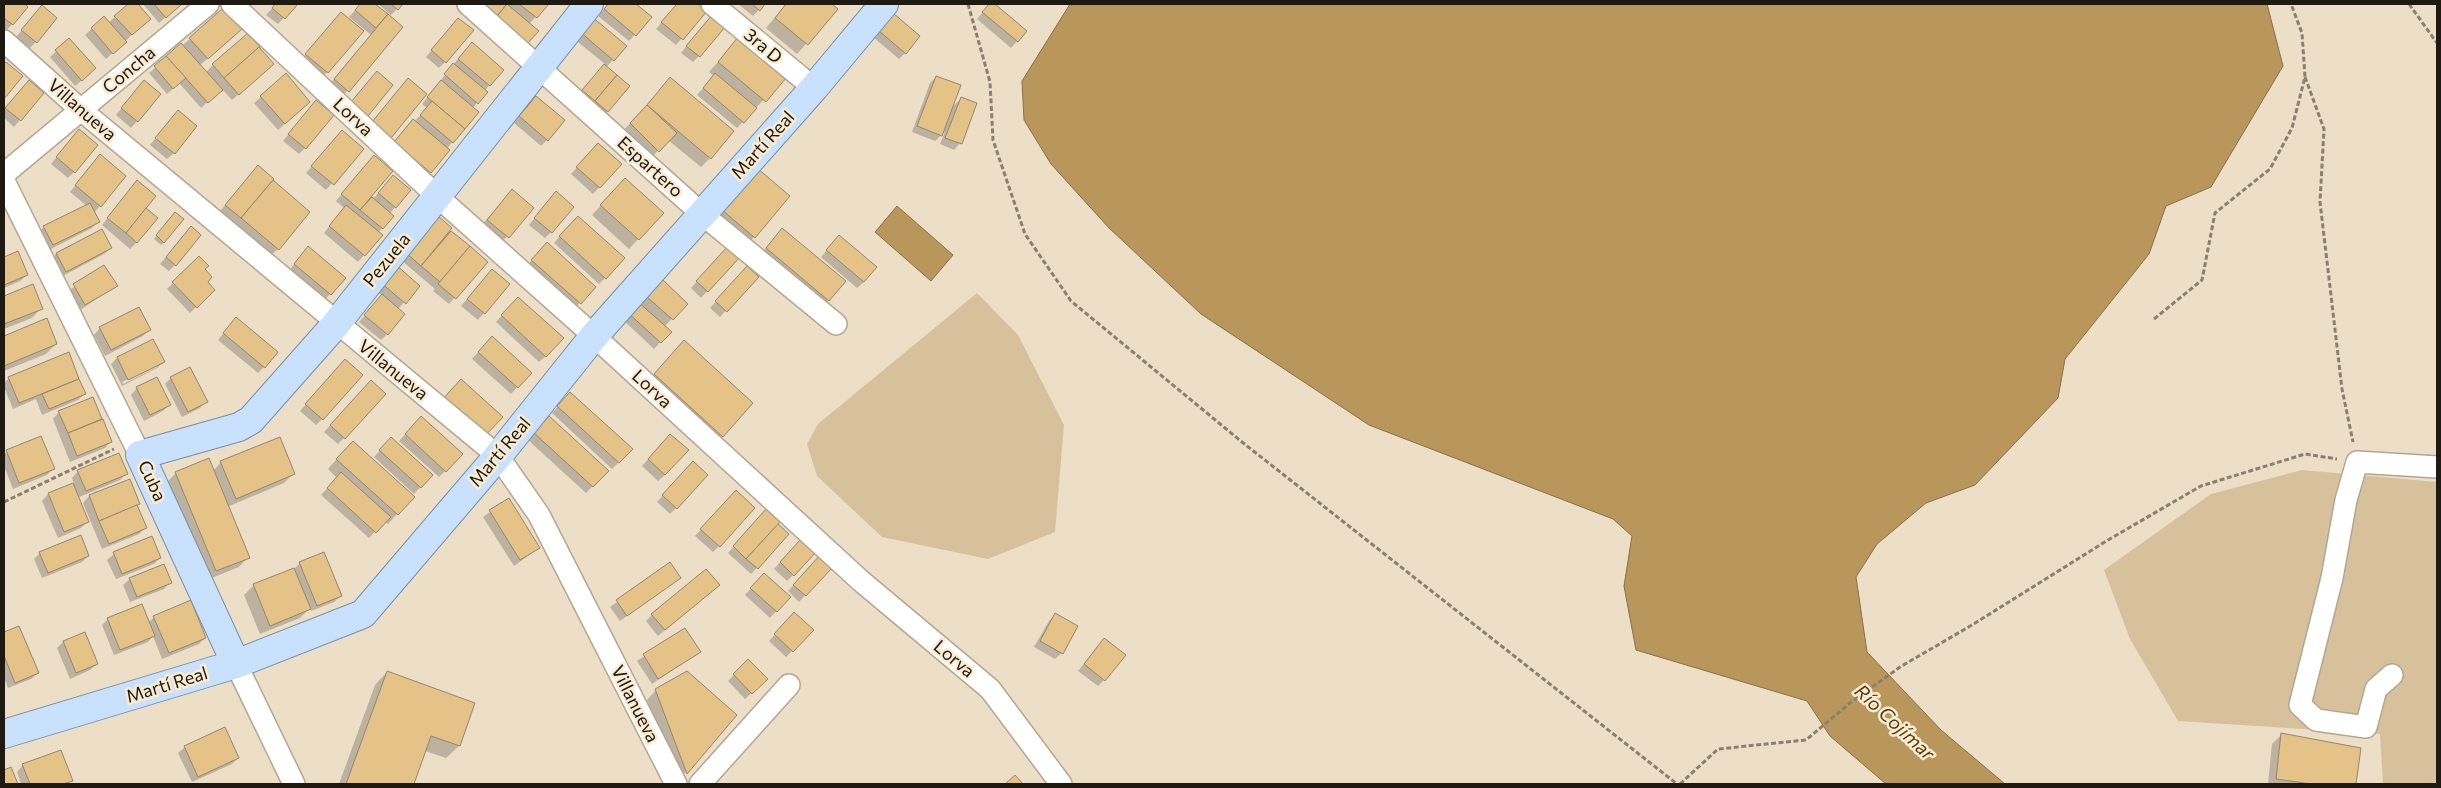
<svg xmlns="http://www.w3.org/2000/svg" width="2441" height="788" font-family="Commissioner,sans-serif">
	<rect width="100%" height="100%" fill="#eddec8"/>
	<g fill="#d7c19d">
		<polygon points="977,293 1018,335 1064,425 1055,532 988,559 882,537 817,476 807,444 818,424"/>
		<polygon points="2302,470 2437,482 2437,784 2383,784 2380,734 2178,721 2130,639 2104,570 2211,494"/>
	</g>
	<g fill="#b8965c" stroke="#8a7046">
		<polygon points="1070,4 2267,4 2283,66 2211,187 2166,206 2149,254 2065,359 2058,398 1975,485 1926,503 1877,544 1856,577 1867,652 1941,730 2005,784 1886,784 1830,736 1807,701 1636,650 1624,586 1632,536 1613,519 1369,425 1201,314 1109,228 1051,164 1024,120 1022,81"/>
		<polygon points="897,206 953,255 931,281 875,232"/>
	</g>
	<g fill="#0003" fill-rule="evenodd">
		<polygon points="4,4 23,4 27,7 6,31 4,29"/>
		<polygon points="130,4 136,4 149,19 106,59 85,35 104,18 108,23"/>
		<polygon points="143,4 180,4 159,23"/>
		<polygon points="276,4 296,4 278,24 266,15"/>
		<polygon points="361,4 373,4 401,27 342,97 328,86 371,35 349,17"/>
		<polygon points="378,4 402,4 391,15"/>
		<polygon points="461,4 547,4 529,24"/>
		<polygon points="608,4 634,4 650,17 629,41 598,16"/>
		<polygon points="677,4 696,4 705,11 676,45 656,29"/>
		<polygon points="738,4 764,4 753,16"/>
		<polygon points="786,4 830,4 837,9 797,54 766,28"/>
		<polygon points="990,4 1026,31 1011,48 977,19"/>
		<polygon points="42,7 36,42 30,48 16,37"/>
		<polygon points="341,13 327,72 321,78 300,61"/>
		<polygon points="886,21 905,53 899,59 873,37"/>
		<polygon points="705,23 699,56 693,62 681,53"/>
		<polygon points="585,24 613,60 606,67 608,111 601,118 576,97 605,64 573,38"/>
		<polygon points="452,26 445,62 439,68 426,57"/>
		<polygon points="234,36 200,65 206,72 213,65 266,70 232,100 222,89 201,108 179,83 167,94 149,73 190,39"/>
		<polygon points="738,39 784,78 737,128 697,95 714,76 709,72"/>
		<polygon points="69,40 88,75 75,86 50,57"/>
		<polygon points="465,50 489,85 473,108 477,112 423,178 389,149 427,108 422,104"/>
		<polygon points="286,75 303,108 278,130 254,103"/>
		<polygon points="936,77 951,108 961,99 960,143 954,150 940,144 945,132 935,141 912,132 930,83"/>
		<polygon points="22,88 42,93 14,127 4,118 4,111"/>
		<polygon points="138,88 137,121 131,128 116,115"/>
		<polygon points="661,89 710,158 701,167 668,140 652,157 624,130"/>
		<polygon points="530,104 547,140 541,146 514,123"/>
		<polygon points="310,108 305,148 299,154 283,141"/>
		<polygon points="172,118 174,153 167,159 150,145"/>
		<polygon points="73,137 74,172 68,178 51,164"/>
		<polygon points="336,138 362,149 326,190 306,173"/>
		<polygon points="592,151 620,164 593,194 571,174"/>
		<polygon points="94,162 100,206 94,213 98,221 92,228 47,251 38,233 44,227 87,206 70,192"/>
		<polygon points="368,163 370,197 373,199 387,183 410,190 390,213 392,216 378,233 381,235 358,262 324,233 344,208 336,201"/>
		<polygon points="252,173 278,249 268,258 220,211"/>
		<polygon points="748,179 754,237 745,247 713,220"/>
		<polygon points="131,188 137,242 130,249 102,225"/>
		<polygon points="616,189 662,213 629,249 592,215"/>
		<polygon points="506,197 532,208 501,243 481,226"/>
		<polygon points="550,199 551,232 545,238 529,225"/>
		<polygon points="172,216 164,242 161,245 154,239"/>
		<polygon points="438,218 449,231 486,262 449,304 433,291 435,289 401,260"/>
		<polygon points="571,223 605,278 599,284 554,243"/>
		<polygon points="782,229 828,300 819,309 757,258"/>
		<polygon points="102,231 111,248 104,254 59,278 50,261 56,254"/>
		<polygon points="185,234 175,265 169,271 160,264"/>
		<polygon points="833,243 864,282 857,288 821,257"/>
		<polygon points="541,250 594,287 573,310 526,267"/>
		<polygon points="17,253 27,275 20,281 4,288 4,258"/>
		<polygon points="302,254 330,294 324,301 289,271"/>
		<polygon points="722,254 738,257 701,298 691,288"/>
		<polygon points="199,257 206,282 213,290 190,313 167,289"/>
		<polygon points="104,266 116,285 79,311 67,292"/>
		<polygon points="492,270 508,285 478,320 461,306"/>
		<polygon points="389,273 419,286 398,309 387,334 381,340 359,322 383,296 375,290"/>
		<polygon points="741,274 757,277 720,317 710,308"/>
		<polygon points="662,281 686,304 664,327 670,332 654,349 621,318"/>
		<polygon points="32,286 41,308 32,318 4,329 4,297"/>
		<polygon points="512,304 546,356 539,362 496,322"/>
		<polygon points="46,320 56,344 46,354 4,371 4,337"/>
		<polygon points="230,325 264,367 258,373 218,340"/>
		<polygon points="100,328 149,330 143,336 105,356 94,335"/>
		<path d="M 153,341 L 163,362 L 157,368 L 122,386 L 111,364 L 117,358 ZM 157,365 L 157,367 L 123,384 L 122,382 Z"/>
		<polygon points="485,344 530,373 511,394 472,359"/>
		<polygon points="675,352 722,436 713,445 645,384"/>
		<polygon points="68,354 84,394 78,400 42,415 36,399 13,409 4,387 4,383 9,378"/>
		<polygon points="339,367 322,419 316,425 300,411"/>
		<polygon points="171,378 206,401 200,408 182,417 165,384"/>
		<polygon points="137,388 169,405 163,411 144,421 131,395"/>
		<polygon points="365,388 344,438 338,444 324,432"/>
		<polygon points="92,399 111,441 105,448 70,462 53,419 59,412"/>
		<polygon points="564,400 619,462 612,469 552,413"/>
		<polygon points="415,424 445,471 439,477 399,441"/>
		<polygon points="542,424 607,471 586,493 528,440"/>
		<polygon points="40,438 53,469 47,475 13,489 4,466 4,454"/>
		<polygon points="664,442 665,475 658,481 642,466"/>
		<polygon points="385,445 431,475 414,494 374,457"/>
		<polygon points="343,452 397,514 388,524 385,521 369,538 321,495 337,478 328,469"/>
		<polygon points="221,462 293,474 284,483 227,507 248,557 239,567 207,580 167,482 176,473 213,471"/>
		<polygon points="687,469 676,508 670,514 657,502"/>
		<polygon points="78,471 126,474 120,480 77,498 87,522 81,528 58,538 42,501 48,494 74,484 72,478"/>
		<polygon points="129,480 145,528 139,534 102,549 83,503 89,496"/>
		<polygon points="730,498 719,546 713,552 695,536"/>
		<polygon points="508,499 539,548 514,566 483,517"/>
		<polygon points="766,511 788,534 751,574 728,553"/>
		<polygon points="152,538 160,558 154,564 116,579 107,560 114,554"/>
		<polygon points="795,546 793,575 787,581 774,569"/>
		<polygon points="40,553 88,556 82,562 42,578 34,559"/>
		<polygon points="300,563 341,596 334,602 311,611 310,608 300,618 260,634 244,595 254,585 294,569"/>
		<polygon points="814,563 831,567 799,602 788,591"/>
		<polygon points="670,564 679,578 620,621 610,607"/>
		<polygon points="130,579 170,582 164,589 130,602 123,585"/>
		<polygon points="758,581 789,597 770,618 745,595"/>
		<polygon points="712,591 658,636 646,621 652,615"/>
		<polygon points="1055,615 1062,653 1055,659 1034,647 1049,621"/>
		<polygon points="154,617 205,638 199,644 162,659 153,636 148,642 114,655 102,625 108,619 148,623"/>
		<polygon points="788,620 792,651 786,657 769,641"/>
		<polygon points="19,627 38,673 31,679 8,688 4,677 4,633"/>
		<polygon points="684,629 699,652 652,684 637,661"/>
		<polygon points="63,642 97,664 90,670 70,679 57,648"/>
		<polygon points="1098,646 1104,680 1098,686 1078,671"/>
		<polygon points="748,661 766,679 745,699 728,681"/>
		<polygon points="387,672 473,704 459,746 446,758 425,751 413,784 339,784 375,685"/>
		<polygon points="656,690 735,715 677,782 647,700"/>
		<polygon points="2281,735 2359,749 2355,784 2268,784 2272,744"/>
		<polygon points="185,747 238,758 232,764 192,782 178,753"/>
		<polygon points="23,765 71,780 67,784 21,784 17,772"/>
	</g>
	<g fill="#e5c287" stroke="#938671">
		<polygon points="4,4 25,4 28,7 13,25 4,18"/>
		<polygon points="128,4 138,4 151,19 132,35 114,16"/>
		<polygon points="154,4 182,4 166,18"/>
		<polygon points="275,4 298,4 285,19 272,8"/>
		<polygon points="360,4 375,4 388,14 376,28 355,10"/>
		<polygon points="391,4 403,4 398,10"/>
		<polygon points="475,4 507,4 494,20"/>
		<polygon points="507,4 539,31 525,46 494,20"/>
		<polygon points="519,4 549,4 537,18"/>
		<polygon points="608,4 636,4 652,17 636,36 604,9"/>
		<polygon points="677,4 698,4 707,11 683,40 661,22"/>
		<polygon points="752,4 765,4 760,11"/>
		<polygon points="786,4 832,4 838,9 808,45 775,18"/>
		<polygon points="989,4 995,4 1027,31 1018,42 982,12"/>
		<polygon points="42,5 57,18 37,43 21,30"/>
		<polygon points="223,8 242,29 208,59 189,38"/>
		<polygon points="341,12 364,31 328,73 305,54"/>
		<polygon points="893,13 920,36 906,54 878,30"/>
		<polygon points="388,14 403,27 349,92 334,79"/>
		<polygon points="712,15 725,27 700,57 686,46"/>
		<polygon points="104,16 127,42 113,54 91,28"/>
		<polygon points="591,16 627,46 614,61 579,31"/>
		<polygon points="458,18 474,30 446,63 431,50"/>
		<polygon points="248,33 260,47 224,78 212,64"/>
		<polygon points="738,37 786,78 766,102 718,62"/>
		<polygon points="69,38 96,68 82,81 55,50"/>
		<polygon points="472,42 504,70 490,86 458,59"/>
		<polygon points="181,43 223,90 208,103 166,56"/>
		<polygon points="259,47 274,64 239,95 224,78"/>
		<polygon points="166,56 186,78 173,89 154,66"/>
		<polygon points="6,62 23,76 4,99 4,64"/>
		<polygon points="453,63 488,92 478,104 444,74"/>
		<polygon points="604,64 617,75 595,101 582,90"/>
		<polygon points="377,71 393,85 368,116 351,102"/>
		<polygon points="286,73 310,102 285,124 260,96"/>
		<polygon points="715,73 757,108 744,123 703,88"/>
		<polygon points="617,75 630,86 608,112 595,101"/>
		<polygon points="936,76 961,85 942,136 917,126"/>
		<polygon points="670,77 734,131 711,159 647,105"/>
		<polygon points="408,78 427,94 391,138 372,122"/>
		<polygon points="29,80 44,93 21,121 5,108"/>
		<polygon points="144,80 161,94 138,122 121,108"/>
		<polygon points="441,80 479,112 465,129 427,97"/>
		<polygon points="536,96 565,120 548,141 519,116"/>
		<polygon points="961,97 977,103 962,144 945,138"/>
		<polygon points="316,100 334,115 306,149 288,134"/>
		<polygon points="432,101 465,129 453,143 420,115"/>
		<polygon points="647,105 677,133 659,152 630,123"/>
		<polygon points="178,110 197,126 175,154 155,138"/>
		<polygon points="413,119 450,150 431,173 394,142"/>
		<polygon points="79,129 98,145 75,173 56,157"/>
		<polygon points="342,130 364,149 334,185 311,166"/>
		<polygon points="598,143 622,164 600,188 576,167"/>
		<polygon points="100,154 126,176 101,207 75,185"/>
		<polygon points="374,155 393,171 360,210 341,194"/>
		<polygon points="258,165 274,179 241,218 225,205"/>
		<polygon points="757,168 790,196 755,238 722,210"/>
		<polygon points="393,175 411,190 396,208 378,193"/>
		<polygon points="625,178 664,213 639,240 600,205"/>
		<polygon points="137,180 156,196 126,233 107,218"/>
		<polygon points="273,180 310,212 279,250 241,218"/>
		<polygon points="512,189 534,208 509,238 487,220"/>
		<polygon points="556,191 574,207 552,233 534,218"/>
		<polygon points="372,197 394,216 383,229 360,210"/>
		<polygon points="90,203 100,222 53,245 43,226"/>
		<polygon points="346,205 383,235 365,256 329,226"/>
		<polygon points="146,208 158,218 137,243 126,233"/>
		<polygon points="175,212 184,219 164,243 156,235"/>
		<polygon points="438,216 452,228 421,266 406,253"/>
		<polygon points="578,216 625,258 606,279 559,236"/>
		<polygon points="191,226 201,235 176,266 166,257"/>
		<polygon points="782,228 846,281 829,301 766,248"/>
		<polygon points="102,229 112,248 66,272 56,253"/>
		<polygon points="451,231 470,246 440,282 421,266"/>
		<polygon points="839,235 877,267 864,282 826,250"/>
		<polygon points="547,242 596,287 581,304 531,260"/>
		<polygon points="308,246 346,278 331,295 294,264"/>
		<polygon points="470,246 488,262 456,299 438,284"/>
		<polygon points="728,246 740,257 708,292 696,281"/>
		<polygon points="18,251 28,275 4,285 4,257"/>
		<polygon points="199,256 209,266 205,269 212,277 208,282 215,290 197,308 172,282"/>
		<polygon points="104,265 118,286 85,305 73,284"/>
		<polygon points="396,265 420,286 406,304 381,283"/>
		<polygon points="747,266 759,277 727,312 715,301"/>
		<polygon points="492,269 510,284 485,314 467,299"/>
		<polygon points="662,279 688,304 673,320 646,296"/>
		<polygon points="33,284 43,309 4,324 4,296"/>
		<polygon points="382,294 405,314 388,335 364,315"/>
		<polygon points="518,297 564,338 546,357 501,315"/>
		<polygon points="636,300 672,332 661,343 626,311"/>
		<polygon points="139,307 151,330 111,350 99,327"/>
		<polygon points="236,317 278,352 265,368 223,333"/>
		<polygon points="47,318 57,344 4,366 4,336"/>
		<polygon points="492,336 532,373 518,388 478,352"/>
		<polygon points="153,339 165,362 128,380 117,357"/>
		<polygon points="684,340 753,403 723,437 654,374"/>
		<polygon points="69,352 79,379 19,403 8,377"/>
		<polygon points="345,359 363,375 323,420 305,404"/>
		<polygon points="190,367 208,402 188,412 170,377"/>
		<polygon points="157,377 171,405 150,415 136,387"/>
		<polygon points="79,379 86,394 49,409 42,394"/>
		<polygon points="461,379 503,417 483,438 441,401"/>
		<polygon points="371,380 386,394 345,439 330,425"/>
		<polygon points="570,392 633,449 619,463 557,406"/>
		<polygon points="93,397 102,419 68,433 58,411"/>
		<polygon points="421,416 463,454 446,472 405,434"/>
		<polygon points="549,416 609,471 593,487 534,433"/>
		<polygon points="103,419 112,442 77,456 68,433"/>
		<polygon points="670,434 689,450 665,475 648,459"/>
		<polygon points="41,436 55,469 19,483 6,450"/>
		<polygon points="280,437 295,474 236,499 220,461"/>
		<polygon points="391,437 433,475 421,488 379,450"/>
		<polygon points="353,441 415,497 398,515 336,459"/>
		<polygon points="119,453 128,474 86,491 77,470"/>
		<polygon points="209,458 250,558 216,571 175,472"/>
		<polygon points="693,461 708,475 677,509 662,495"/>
		<polygon points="341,472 391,517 376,533 327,488"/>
		<polygon points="130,479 140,504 99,521 89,495"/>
		<polygon points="73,483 89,522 64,532 48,493"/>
		<polygon points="736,490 755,508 720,547 700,529"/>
		<polygon points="509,498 540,548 520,560 489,510"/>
		<polygon points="137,505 147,528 109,544 99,521"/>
		<polygon points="766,509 780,522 746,559 733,546"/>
		<polygon points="778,524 789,534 758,569 746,559"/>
		<polygon points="81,535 89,556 48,573 39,552"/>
		<polygon points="152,536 161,558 122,574 113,552"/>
		<polygon points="801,539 816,552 794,576 780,562"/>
		<polygon points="324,552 342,596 317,606 299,562"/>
		<polygon points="820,555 833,567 806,596 793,585"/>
		<polygon points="670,562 681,578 627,616 616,600"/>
		<polygon points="164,564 172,583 137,597 129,578"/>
		<polygon points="294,568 311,609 270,626 253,584"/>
		<polygon points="706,569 720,585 665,630 651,614"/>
		<polygon points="764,573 791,597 777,612 750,588"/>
		<polygon points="191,600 206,638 169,653 153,616"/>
		<polygon points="142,604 155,636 120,650 107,618"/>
		<polygon points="794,612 814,630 793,652 774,634"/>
		<polygon points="1055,613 1078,626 1063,654 1040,641"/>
		<polygon points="19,626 39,673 15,683 4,656 4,632"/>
		<polygon points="685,628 701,652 658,679 643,654"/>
		<polygon points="85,632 98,664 76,673 63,641"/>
		<polygon points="1104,638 1126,655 1105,681 1084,664"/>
		<polygon points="748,659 768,679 752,694 733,674"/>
		<polygon points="387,671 475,703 460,746 431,736 414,784 346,784"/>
		<polygon points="687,671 737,715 687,774 655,689"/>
		<polygon points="225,727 239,758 198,777 184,746"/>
		<polygon points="2281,733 2361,748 2356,784 2311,784 2276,779"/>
		<polygon points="61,750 73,781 63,784 30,784 22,764"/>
		<polygon points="11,767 18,784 4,784 4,770"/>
		<polygon points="1015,775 1023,784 1005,784"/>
	</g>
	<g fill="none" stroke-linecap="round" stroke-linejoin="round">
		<g stroke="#b4a690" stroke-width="24">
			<g id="minor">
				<polyline points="232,4 438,197 594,336 861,581 990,689 1061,784"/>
				<polyline points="468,4 702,214 836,324"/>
				<polyline points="712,4 814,88"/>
				<polyline points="4,41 81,110 498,456 539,515 676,784"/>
				<polyline points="4,174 208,4"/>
				<polyline points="4,181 140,455"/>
				<polyline points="236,664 294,784"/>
				<polyline points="2392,675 2376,689 2366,727 2316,720 2300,705 2332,578 2346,500 2357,462 2437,467"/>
				<polyline points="700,784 789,685"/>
			</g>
		</g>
		<g stroke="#768eaa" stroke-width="30">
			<g id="major">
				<polyline points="236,664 140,455 239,427 251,420 336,324 589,4"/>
				<polyline points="4,734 236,664 363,614 498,456 594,336 814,88 884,4"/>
			</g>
		</g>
		<g stroke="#8a8070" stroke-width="3" stroke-dasharray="5 2.5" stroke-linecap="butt">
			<polyline points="968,4 990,82 993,140 1025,234 1071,301 1242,442 1677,784"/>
			<polyline points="2409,4 2437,43"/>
			<polyline points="2305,77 2324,129 2320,202 2342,389 2353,442"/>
			<polyline points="2154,319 2202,280 2215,213 2270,169 2292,128 2305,77 2302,33 2291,4"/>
			<polyline points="4,502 114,449"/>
			<polyline points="1680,784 1718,749 1806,740 1850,703 1900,667 1972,625 2108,540 2201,486 2305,454 2337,459"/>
		</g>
		<use href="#minor" stroke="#fff" stroke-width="21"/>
		<use href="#major" stroke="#c9e1fd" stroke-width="28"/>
	</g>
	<g text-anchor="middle" stroke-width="5" stroke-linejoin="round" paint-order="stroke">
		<g font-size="18" fill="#1e1911" stroke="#faecd4">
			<text transform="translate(763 46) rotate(40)" y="6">3ra D</text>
			<text transform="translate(129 70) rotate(-40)" y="6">Concha</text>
			<text transform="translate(82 110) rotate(41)" y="6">Villanueva</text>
			<text transform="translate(353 117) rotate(43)" y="6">Lorva</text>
			<text transform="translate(763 145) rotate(-48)" y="6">Martí Real</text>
			<text transform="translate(650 167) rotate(42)" y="6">Espartero</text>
			<text transform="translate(387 260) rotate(-51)" y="6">Pezuela</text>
			<text transform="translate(393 370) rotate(39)" y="6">Villanueva</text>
			<text transform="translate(652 389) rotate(43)" y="6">Lorva</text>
			<text transform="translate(500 452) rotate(-50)" y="6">Martí Real</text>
			<text transform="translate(152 481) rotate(65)" y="6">Cuba</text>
			<text transform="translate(954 659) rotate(40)" y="6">Lorva</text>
			<text transform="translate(167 685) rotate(-17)" y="6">Martí Real</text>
			<text transform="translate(635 704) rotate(63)" y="6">Villanueva</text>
		</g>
		<g font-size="19" font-style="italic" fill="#553d0e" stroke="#faecd4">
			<text transform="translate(1895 722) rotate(43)" y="7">Río Cojímar</text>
		</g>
	</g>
	<rect width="2441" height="788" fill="none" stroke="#1e1911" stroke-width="10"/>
</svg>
